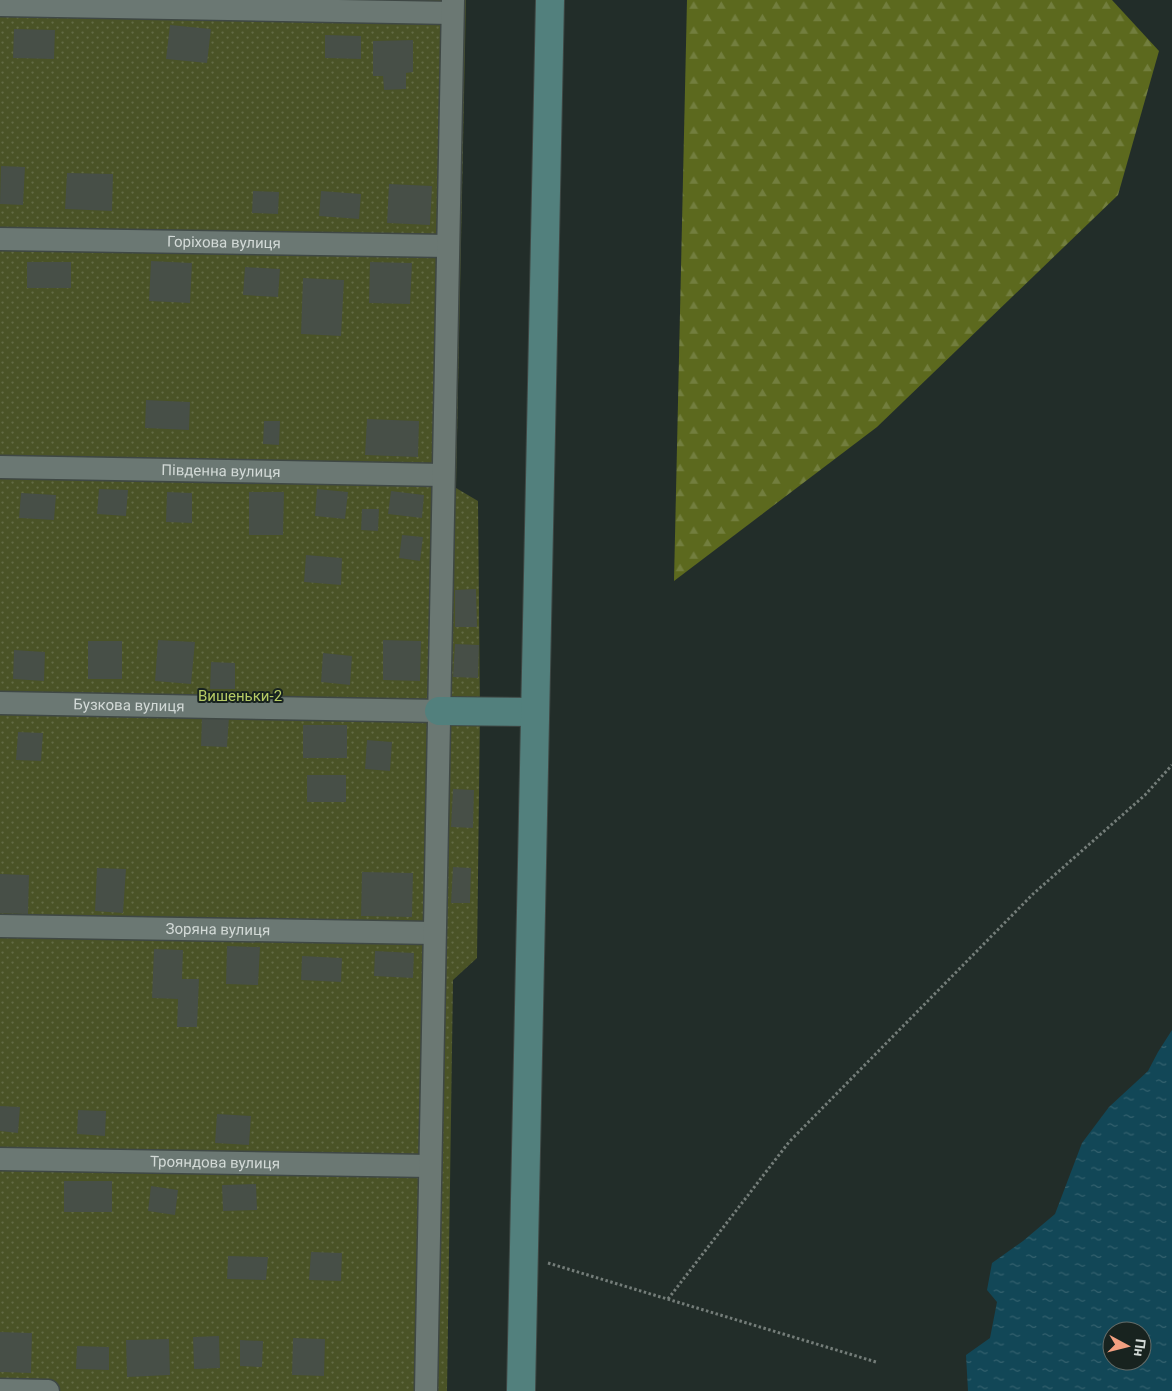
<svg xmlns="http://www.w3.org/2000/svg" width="1172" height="1391" font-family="Roboto,sans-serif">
	<defs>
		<pattern id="forest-firs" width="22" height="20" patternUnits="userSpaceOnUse" patternTransform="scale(1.25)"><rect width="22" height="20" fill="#5c691e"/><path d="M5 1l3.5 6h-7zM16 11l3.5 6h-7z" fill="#727e3e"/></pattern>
		<pattern id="garden-dots" width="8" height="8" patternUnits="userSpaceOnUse" patternTransform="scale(1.25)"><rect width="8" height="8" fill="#4a5326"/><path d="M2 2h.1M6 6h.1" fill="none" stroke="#636b45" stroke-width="1.8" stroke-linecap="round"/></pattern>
		<pattern id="water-ripples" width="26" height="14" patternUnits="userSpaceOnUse" patternTransform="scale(1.25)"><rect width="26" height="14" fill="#124757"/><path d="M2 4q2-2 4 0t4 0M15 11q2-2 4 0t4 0" fill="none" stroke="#34616e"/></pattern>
	</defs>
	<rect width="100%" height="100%" fill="#222d29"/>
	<polygon fill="url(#forest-firs)" points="687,0 1112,0 1159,51 1118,195 877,427 674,581"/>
	<polygon fill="url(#garden-dots)" points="0,0 466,0 456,488 478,501 480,712 477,958 453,980 447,1391 0,1391"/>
	<path fill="url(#water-ripples)" fill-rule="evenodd" d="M 1172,1030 L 1172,1391 L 968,1391 L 966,1355 L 990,1338 L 997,1302 L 987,1290 L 992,1263 L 1023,1241 L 1055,1214 L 1082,1143 L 1109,1107 L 1148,1071 L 1158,1052 ZM 1112,1331 L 1142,1331 L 1142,1361 L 1112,1361 Z"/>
	<g fill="#474f47">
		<polygon points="170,25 211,29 207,63 166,59"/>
		<polygon points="14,29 55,30 54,59 13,58"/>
		<polygon points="325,35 361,36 361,59 325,58"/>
		<polygon points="413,40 413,72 406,73 406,89 384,90 383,76 373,76 373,41"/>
		<polygon points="1,166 25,167 23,205 0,204"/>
		<polygon points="67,173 113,174 112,211 65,209"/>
		<polygon points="389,184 432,186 430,225 387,223"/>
		<polygon points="253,191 279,192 278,214 252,213"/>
		<polygon points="321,191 361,194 359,219 319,216"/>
		<polygon points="151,261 192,263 190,303 149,301"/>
		<rect x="27" y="262" width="44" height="26"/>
		<polygon points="370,262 412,263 410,304 369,303"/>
		<polygon points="245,267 280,269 278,297 243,295"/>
		<polygon points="303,278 344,280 341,336 301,334"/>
		<polygon points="146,400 190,402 189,430 145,428"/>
		<polygon points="367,419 419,421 418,457 365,455"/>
		<polygon points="264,421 280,421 279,445 263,444"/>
		<polygon points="99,489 128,490 126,516 97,514"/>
		<polygon points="317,489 348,492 345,519 315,516"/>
		<polygon points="391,491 424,495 422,518 388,514"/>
		<polygon points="167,492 192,493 192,523 166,522"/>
		<polygon points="249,492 284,492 283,535 249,535"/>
		<polygon points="21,493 56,495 54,520 19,518"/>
		<polygon points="362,509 379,509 378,531 361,530"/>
		<polygon points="402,535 423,537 420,561 399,558"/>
		<polygon points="306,555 342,558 341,585 304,582"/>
		<polygon points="476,589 477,627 455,627 455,590"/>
		<polygon points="158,640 195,642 191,684 155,681"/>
		<polygon points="383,640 421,641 420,681 383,680"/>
		<rect x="88" y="641" width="34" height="38"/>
		<polygon points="455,644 479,645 478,678 453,677"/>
		<polygon points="14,650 45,652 44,681 13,679"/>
		<polygon points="323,653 352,656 350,685 321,682"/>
		<polygon points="211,662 235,663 235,689 210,689"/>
		<polygon points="202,716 229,717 227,747 201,746"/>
		<rect x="303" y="725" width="44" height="33"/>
		<polygon points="18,732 43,733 41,761 16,760"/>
		<polygon points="367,740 392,742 390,771 365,769"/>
		<rect x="307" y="775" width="39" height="27"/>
		<polygon points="453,789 474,790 473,828 451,827"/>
		<polygon points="453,867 471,868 470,903 451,903"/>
		<polygon points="97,868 126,869 123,913 95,911"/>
		<polygon points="362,872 413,873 412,917 361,916"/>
		<polygon points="0,874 29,875 28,914 0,913"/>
		<polygon points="227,946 260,947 258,985 226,984"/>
		<polygon points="154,949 183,950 182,979 199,979 197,1027 177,1027 178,999 152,998"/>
		<polygon points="375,951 414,953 413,978 374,976"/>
		<polygon points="302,956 342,958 341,982 301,980"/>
		<polygon points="0,1106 20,1107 18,1133 0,1131"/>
		<polygon points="78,1110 106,1111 105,1136 77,1134"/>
		<polygon points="217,1114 251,1116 249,1145 215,1143"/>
		<rect x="64" y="1181" width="48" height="31"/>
		<polygon points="256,1184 257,1210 223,1211 222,1185"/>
		<polygon points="151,1186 178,1190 175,1215 148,1211"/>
		<polygon points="311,1252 342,1253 341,1281 309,1280"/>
		<polygon points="228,1256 268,1257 266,1280 227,1279"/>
		<polygon points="0,1332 32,1333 31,1373 0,1372"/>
		<polygon points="219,1336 220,1368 194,1369 193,1337"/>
		<polygon points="293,1338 325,1339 324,1376 292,1375"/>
		<polygon points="169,1339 170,1375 127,1377 126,1340"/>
		<polygon points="240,1340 263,1341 262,1367 240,1366"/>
		<polygon points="77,1346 109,1347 109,1370 76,1369"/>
	</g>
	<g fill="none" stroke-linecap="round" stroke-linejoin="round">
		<g stroke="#3f4845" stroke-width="25">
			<g id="street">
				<polyline points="0,5 452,13"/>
				<path id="s1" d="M 0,239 L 448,246"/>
				<path id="s2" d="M 0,467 L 443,475"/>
				<path id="s3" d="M 0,703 L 439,711"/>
				<path id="s4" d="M 0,926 L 434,933"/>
				<path id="s5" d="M 0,1159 L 430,1166"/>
				<polyline points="0,1390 48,1391"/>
				<polyline points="426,1391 453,0"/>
			</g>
		</g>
		<g stroke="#3f4845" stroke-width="30">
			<g id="secondary">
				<polyline points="439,711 535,712"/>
				<polyline points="521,1391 550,0"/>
			</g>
		</g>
		<g stroke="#747d79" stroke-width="3" stroke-dasharray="2.5 2.5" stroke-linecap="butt">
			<polyline points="548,1263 876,1362"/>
			<polyline points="668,1299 789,1142 1033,894 1145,795 1172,765"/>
		</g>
		<use href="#street" stroke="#6b7873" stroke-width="22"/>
		<use href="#secondary" stroke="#52807d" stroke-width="28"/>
	</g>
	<g text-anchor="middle" stroke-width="4" stroke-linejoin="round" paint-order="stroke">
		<g font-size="15" fill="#d3dad7" stroke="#18231f">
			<text dy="5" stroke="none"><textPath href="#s1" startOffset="224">Горіхова вулиця</textPath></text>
			<text dy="5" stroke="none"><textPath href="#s2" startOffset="221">Південна вулиця</textPath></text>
			<text dy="5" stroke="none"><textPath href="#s3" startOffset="129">Бузкова вулиця</textPath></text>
			<text dy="5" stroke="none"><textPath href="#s4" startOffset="218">Зоряна вулиця</textPath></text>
			<text dy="5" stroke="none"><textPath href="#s5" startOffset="215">Трояндова вулиця</textPath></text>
		</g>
		<g font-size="15" fill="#b6cb65" stroke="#18231f">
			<text x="240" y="701">Вишеньки-2</text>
		</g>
	</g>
	<g transform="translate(1127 1346) rotate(97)"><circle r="24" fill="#18231f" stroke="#636c69"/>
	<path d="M0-4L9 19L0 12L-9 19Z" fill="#f2a081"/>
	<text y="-8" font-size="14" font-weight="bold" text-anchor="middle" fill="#d3dad7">Пн</text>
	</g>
</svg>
